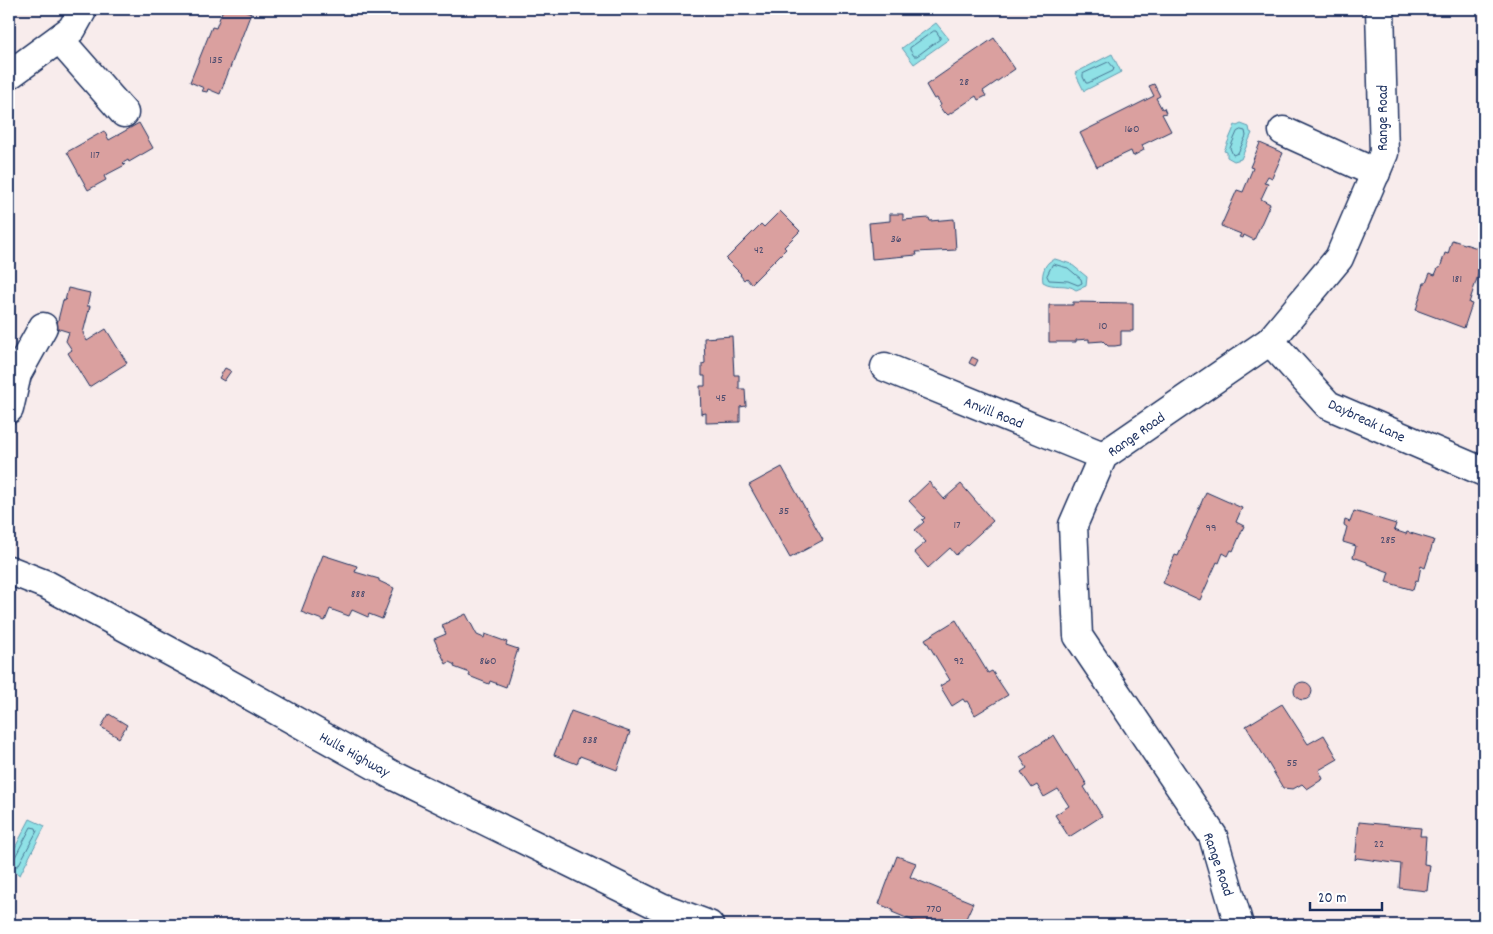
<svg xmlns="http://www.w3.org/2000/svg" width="1493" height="934" font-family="Dekko,sans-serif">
	<rect width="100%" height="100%" fill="#f8ecec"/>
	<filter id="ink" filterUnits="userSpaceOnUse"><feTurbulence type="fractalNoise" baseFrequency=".02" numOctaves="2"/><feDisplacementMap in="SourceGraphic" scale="10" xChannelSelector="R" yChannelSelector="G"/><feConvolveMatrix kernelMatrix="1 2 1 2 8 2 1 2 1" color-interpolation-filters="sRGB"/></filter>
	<g filter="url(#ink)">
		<g fill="#8fe1e6" stroke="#619ab0">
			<polygon points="936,23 949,39 914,64 902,48"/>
			<polygon points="1112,54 1121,72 1084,91 1075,73"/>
			<polygon points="1241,124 1249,127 1250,132 1252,133 1241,159 1234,161 1227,157 1227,152 1224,151 1235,125 1237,126"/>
			<path d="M 1055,259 L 1071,264 L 1087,277 L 1086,286 L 1076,290 C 1066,282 1054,289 1043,282 C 1041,272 1046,261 1055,259 Z"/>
			<polygon points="30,819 45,826 20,875 9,869 9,859"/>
		</g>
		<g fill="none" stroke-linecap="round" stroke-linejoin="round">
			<g stroke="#497694" stroke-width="1">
				<polygon points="934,31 936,31 940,37 940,39 917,56 914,56 910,50 910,48"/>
				<polygon points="1109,62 1114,68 1113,71 1088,83 1086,83 1083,77 1083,74"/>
				<polygon points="1241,130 1245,131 1246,136 1238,153 1233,155 1230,148 1237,132"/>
				<polygon points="1053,264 1068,268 1081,279 1082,283 1078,285 1068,281 1049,280 1047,276"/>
				<polyline points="9,860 15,857 31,827 36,828 37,831 18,866 9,865"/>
			</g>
		</g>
		<g fill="#daa09f" stroke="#1b2f5e">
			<polygon points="223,9 241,9 251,13 220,94 208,89 207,92 202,91 204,88 190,82 212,27 216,28"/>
			<polygon points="994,38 1015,69 983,91 986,96 978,100 976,96 948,115 945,112 944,113 939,106 941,105 937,98 934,99 926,85"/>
			<polygon points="1154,84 1160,96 1156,98 1162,109 1164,108 1166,113 1162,114 1171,131 1142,145 1144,150 1133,156 1131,151 1097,167 1080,133 1154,96 1149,86"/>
			<polygon points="139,123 153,148 129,162 128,160 123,163 125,165 104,176 106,180 88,190 67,152 104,131 109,140"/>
			<polygon points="1260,143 1283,153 1272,178 1268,176 1264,183 1268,184 1261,199 1270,204 1254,240 1244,235 1243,238 1239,237 1241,234 1221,226 1237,190 1243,192 1253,168 1250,167"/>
			<polygon points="780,211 800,231 784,247 786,249 751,284 746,278 744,280 740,275 741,274 726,259 761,224 764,227"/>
			<polygon points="890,214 903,214 903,220 929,218 930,221 954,219 956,250 916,252 917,255 872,259 869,223 890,221"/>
			<polygon points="1452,240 1484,250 1484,257 1469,303 1472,304 1464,328 1416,310 1424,283 1426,283 1430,273 1435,275 1438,268 1440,268 1445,253 1448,254"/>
			<polygon points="68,288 90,293 87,306 90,306 83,333 87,341 106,329 127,363 89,387 68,353 72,350 66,341 69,332 56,328 63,300 65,301"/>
			<polygon points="1073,302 1133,303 1133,331 1121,331 1121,345 1115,346 1108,346 1103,341 1089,342 1089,339 1076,340 1076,342 1049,342 1049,305 1073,305"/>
			<polygon points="732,336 734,375 739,375 739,389 745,389 746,406 740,407 740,422 706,423 706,413 701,414 700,386 705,386 705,376 702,376 702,364 705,363 704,338"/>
			<polygon points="972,357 978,360 975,366 969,363"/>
			<polygon points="225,368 231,371 224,381 219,378"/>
			<polygon points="782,467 823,540 790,558 749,485"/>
			<polygon points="929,482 944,499 961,484 993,521 956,555 950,548 928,568 914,552 926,542 915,530 924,522 922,520 925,518 909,501"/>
			<polygon points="1206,492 1242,508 1236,522 1244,526 1233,551 1231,550 1228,556 1223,553 1219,563 1217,562 1200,600 1163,583 1175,555 1178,556"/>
			<polygon points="1354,511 1396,524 1394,530 1406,534 1407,532 1434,540 1425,568 1421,566 1418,581 1416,580 1413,590 1386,582 1389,572 1367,564 1367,562 1353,557 1356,546 1343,542 1347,527 1344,525 1345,520 1350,522"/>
			<polygon points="323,555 357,566 355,572 379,579 379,581 394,588 382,619 369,614 368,617 352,610 349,616 330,609 325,621 301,612"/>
			<polygon points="466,614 477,635 484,638 485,634 507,642 506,645 518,649 506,687 490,681 489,684 469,676 470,673 454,667 455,665 449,662 446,664 434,639 446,634 442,625"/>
			<polygon points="956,620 988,673 992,671 1008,695 975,715 967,701 965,702 963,699 952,706 940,686 950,680 925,639"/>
			<circle cx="1303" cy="691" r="9"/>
			<polygon points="1282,704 1308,744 1324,735 1338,759 1319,770 1323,779 1307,789 1302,784 1293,789 1283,788 1246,726"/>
			<polygon points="571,711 630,732 617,770 580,756 577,764 554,755"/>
			<polygon points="109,714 127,725 119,738 101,727"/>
			<polygon points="1054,735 1076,771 1078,770 1087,785 1084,787 1102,816 1069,837 1055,815 1069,806 1058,789 1044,797 1037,785 1032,788 1021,772 1027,768 1020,757"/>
			<polygon points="1359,822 1421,828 1420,836 1426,836 1424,864 1430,865 1427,891 1399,888 1401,864 1357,858 1355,860"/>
			<polygon points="897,856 916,863 910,877 973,903 963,925 923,925 892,912 893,910 879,904"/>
		</g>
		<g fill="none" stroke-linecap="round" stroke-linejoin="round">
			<g stroke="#1b2f5e" stroke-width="31">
				<g id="minor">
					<polyline points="59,39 124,113"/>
					<polyline points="9,74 12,73 72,29 83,9"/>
					<polyline points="1283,131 1376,173"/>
					<polyline points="1270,341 1328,405 1484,472"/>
					<polyline points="885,367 1103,456"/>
					<polyline points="9,409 17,374 43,327"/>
					<polyline points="9,570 47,585 197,666 394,776 661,907 709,925"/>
					<polyline points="1239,925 1213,836 1078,636 1073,525 1103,456 1270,341 1339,258 1384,153 1380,9"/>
				</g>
			</g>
			<use href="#minor" stroke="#fff" stroke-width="28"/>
		</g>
	</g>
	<g text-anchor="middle" stroke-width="4" stroke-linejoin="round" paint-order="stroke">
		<g font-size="12" fill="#4b4b6e">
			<text x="216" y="63">135</text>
			<text x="964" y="85">28</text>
			<text x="1132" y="132">160</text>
			<text x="95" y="158">117</text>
			<text x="896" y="242">36</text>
			<text x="759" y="253">42</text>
			<text x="1457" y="282">181</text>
			<text x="1103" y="329">10</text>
			<text x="721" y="401">45</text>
			<text x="784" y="514">35</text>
			<text x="957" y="528">17</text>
			<text x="1211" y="531">99</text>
			<text x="1388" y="543">285</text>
			<text x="358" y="597">888</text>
			<text x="488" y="664">860</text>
			<text x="959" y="664">92</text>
			<text x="590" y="743">838</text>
			<text x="1292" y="766">55</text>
			<text x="1379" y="847">22</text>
			<text x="934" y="912">770</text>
		</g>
		<g font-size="15" fill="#1b2f5e" stroke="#fff">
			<text transform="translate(1382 118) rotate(-90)" y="5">Range Road</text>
			<text transform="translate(994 412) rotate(22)" y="5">Anvill Road</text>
			<text transform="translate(1367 420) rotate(25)" y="5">Daybreak Lane</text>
			<text transform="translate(1136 434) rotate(-35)" y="5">Range Road</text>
			<text transform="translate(355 754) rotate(29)" y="5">Hulls Highway</text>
			<text transform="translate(1219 864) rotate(71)" y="5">Range Road</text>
		</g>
	</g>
	<rect width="1493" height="934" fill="none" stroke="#fff" stroke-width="30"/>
	<rect x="15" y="15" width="1463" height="904" fill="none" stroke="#1b2f5e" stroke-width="2" filter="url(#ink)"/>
	<path d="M1310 902v8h72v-8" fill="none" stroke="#1b2f5e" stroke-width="2.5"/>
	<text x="1318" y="902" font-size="15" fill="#1b2f5e" stroke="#ffffff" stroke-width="4" paint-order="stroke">20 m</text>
</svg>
